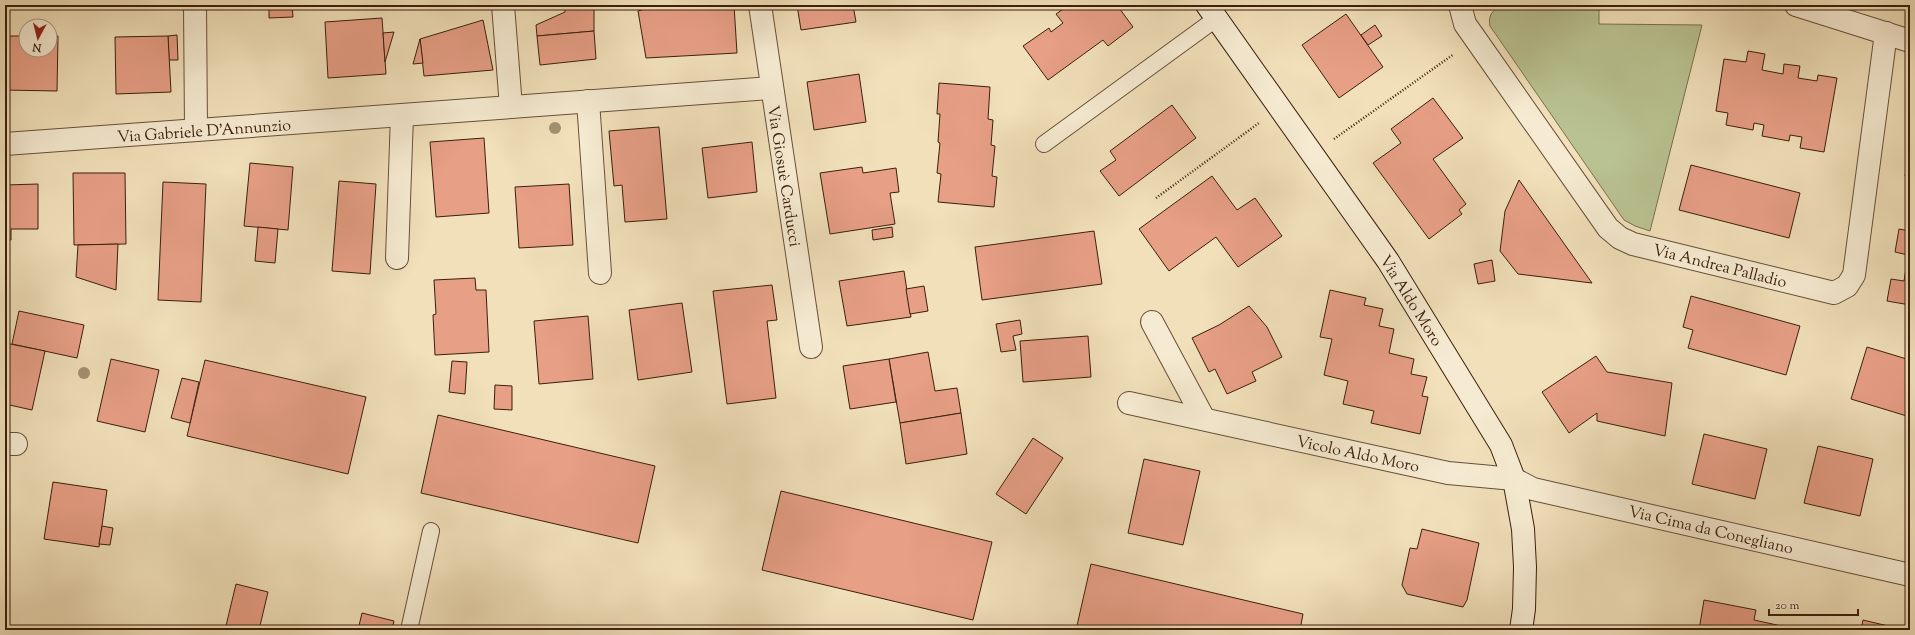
<svg xmlns="http://www.w3.org/2000/svg" width="1915" height="635" font-family="'Sorts Mill Goudy',serif">
	<rect width="100%" height="100%" fill="#f1e0ba"/>
	<filter id="stains"><feTurbulence type="fractalNoise" baseFrequency=".005" numOctaves="4"/><feColorMatrix values="0 0 0 0 .2 0 0 0 0 .09 0 0 0 0 .02 0 0 0 .5 -.17"/></filter>
	<radialGradient id="worn" r=".72"><stop offset=".6" stop-color="#630" stop-opacity="0"/><stop offset="1" stop-color="#630" stop-opacity=".3"/></radialGradient>
	<path fill="#b9c291" stroke="#7a704e" d="M 1522,5 L 1599,5 L 1599,24 L 1702,25 L 1650,231 L 1635,226 L 1624,220 L 1490,26 C 1486,5 1507,6 1522,5 Z"/>
	<g fill="#e79f86" stroke="#3b1f0c">
		<polygon points="269,5 292,5 293,17 269,18"/>
		<polygon points="565,5 594,5 594,31 537,36 536,25 565,12"/>
		<polygon points="657,5 734,5 737,53 646,58 638,11"/>
		<polygon points="797,5 853,5 856,22 801,30"/>
		<polygon points="1069,5 1117,5 1133,27 1108,46 1103,40 1048,80 1023,46 1049,28 1051,32 1063,23 1056,14"/>
		<polygon points="1346,14 1383,67 1339,98 1302,45"/>
		<polygon points="382,18 386,74 328,78 325,22"/>
		<polygon points="483,20 493,70 424,76 420,39"/>
		<polygon points="1375,25 1382,36 1368,45 1361,35"/>
		<polygon points="594,31 596,59 540,65 537,36"/>
		<polygon points="394,32 385,62 383,33"/>
		<polygon points="177,35 178,60 169,60 168,36"/>
		<polygon points="5,36 26,36 26,50 50,50 50,36 58,36 57,91 5,90"/>
		<polygon points="168,36 171,92 116,94 115,37"/>
		<polygon points="420,39 423,63 413,64"/>
		<polygon points="1748,51 1765,54 1762,70 1783,74 1784,64 1800,66 1798,78 1817,81 1818,75 1837,78 1824,152 1800,148 1802,137 1790,135 1789,141 1762,136 1764,125 1754,123 1753,130 1726,125 1728,113 1716,111 1724,59 1746,62"/>
		<polygon points="859,74 866,122 814,130 807,82"/>
		<polygon points="939,83 990,87 988,119 993,120 991,145 995,146 992,176 997,177 994,207 938,202 941,174 937,173 940,143 938,142 940,114 937,114"/>
		<polygon points="1433,98 1463,138 1433,159 1466,204 1459,210 1462,214 1429,239 1373,163 1401,143 1391,129"/>
		<polygon points="1172,105 1196,138 1119,196 1100,171 1116,160 1110,151"/>
		<polygon points="659,127 667,219 625,222 622,185 614,186 609,131"/>
		<polygon points="484,138 489,213 436,217 430,142"/>
		<polygon points="752,142 757,192 708,198 702,148"/>
		<polygon points="1910,147 1910,177 1905,176"/>
		<polygon points="250,163 293,167 288,230 244,226"/>
		<polygon points="1691,165 1800,193 1789,238 1679,210"/>
		<polygon points="862,167 863,173 896,168 899,192 890,193 895,224 830,234 820,173"/>
		<polygon points="73,173 125,173 126,244 74,245"/>
		<polygon points="1212,176 1237,210 1255,198 1282,236 1238,267 1216,237 1169,271 1139,229"/>
		<polygon points="1519,180 1592,283 1518,274 1500,251 1505,211"/>
		<polygon points="339,181 376,184 370,274 332,271"/>
		<polygon points="163,182 206,184 201,302 158,300"/>
		<polygon points="38,184 38,229 11,229 11,240 5,240 5,185"/>
		<polygon points="569,184 573,245 519,248 515,187"/>
		<polygon points="258,227 278,229 275,263 255,261"/>
		<polygon points="892,227 893,237 873,240 872,230"/>
		<polygon points="1899,229 1910,231 1910,305 1887,301 1891,279 1904,281 1908,255 1895,252"/>
		<polygon points="1094,231 1102,284 982,300 975,247"/>
		<polygon points="118,244 116,290 76,277 78,245"/>
		<polygon points="1492,260 1495,281 1478,284 1474,264"/>
		<polygon points="904,271 911,317 847,326 839,281"/>
		<polygon points="475,278 476,290 486,290 489,352 435,355 433,315 436,314 434,280"/>
		<polygon points="772,285 777,320 767,321 776,398 727,404 713,291"/>
		<polygon points="924,286 928,311 910,314 906,289"/>
		<polygon points="1330,290 1366,298 1364,305 1383,309 1379,326 1394,329 1389,353 1414,359 1411,374 1427,377 1422,396 1428,397 1420,434 1371,423 1374,411 1343,404 1348,381 1324,375 1332,339 1320,337"/>
		<polygon points="1691,296 1800,326 1786,375 1688,348 1693,330 1683,327"/>
		<polygon points="682,303 692,372 638,380 629,310"/>
		<polygon points="1249,306 1267,327 1282,357 1252,372 1256,381 1227,394 1215,369 1209,372 1192,338 1219,325"/>
		<polygon points="19,311 84,325 77,358 12,344"/>
		<polygon points="588,316 593,379 539,384 534,321"/>
		<polygon points="1020,320 1022,334 1013,336 1016,350 1001,352 996,324"/>
		<polygon points="1088,336 1091,377 1023,382 1020,341"/>
		<polygon points="5,343 45,351 32,410 5,404"/>
		<polygon points="1867,347 1910,360 1910,417 1851,399"/>
		<polygon points="928,352 935,391 957,388 961,413 900,423 889,359"/>
		<polygon points="1596,356 1607,372 1672,383 1665,436 1597,421 1597,413 1569,433 1542,392"/>
		<polygon points="111,359 159,370 145,432 97,421"/>
		<polygon points="889,359 896,402 850,409 843,366"/>
		<polygon points="205,360 366,397 348,474 187,436"/>
		<polygon points="452,361 467,362 465,394 449,392"/>
		<polygon points="182,378 199,382 190,423 171,418"/>
		<polygon points="495,385 512,386 512,410 494,409"/>
		<polygon points="961,413 967,454 906,464 900,423"/>
		<polygon points="438,415 655,466 638,543 421,493"/>
		<polygon points="1704,434 1767,449 1755,499 1692,484"/>
		<polygon points="1033,438 1063,458 1026,514 996,494"/>
		<polygon points="1818,446 1873,459 1860,516 1804,503"/>
		<polygon points="1144,459 1200,471 1183,545 1128,533"/>
		<polygon points="53,482 107,490 99,547 44,539"/>
		<polygon points="781,491 992,542 973,620 762,570"/>
		<polygon points="102,526 113,528 110,545 99,544"/>
		<polygon points="1422,529 1479,543 1467,600 1463,607 1407,594 1402,585 1410,548 1417,549"/>
		<polygon points="1091,564 1303,614 1300,630 1076,630"/>
		<polygon points="236,584 268,592 259,630 225,630"/>
		<polygon points="1704,600 1756,610 1754,620 1800,630 1699,630"/>
		<polygon points="362,613 394,621 392,630 358,630"/>
		<polygon points="1863,620 1905,630 1861,630"/>
	</g>
	<g fill="none" stroke-linecap="round" stroke-linejoin="round">
		<g stroke="#684f38" stroke-width="18">
			<g id="lane">
				<polyline points="1044,144 1217,18"/>
				<polyline points="409,630 431,531"/>
			</g>
		</g>
		<g stroke="#684f38" stroke-width="24">
			<g id="street">
				<polyline points="195,5 196,130"/>
				<polyline points="503,5 511,107"/>
				<polyline points="760,5 811,347"/>
				<polyline points="1460,5 1465,24 1608,228 1620,238 1633,244 1834,293 1847,286 1854,275 1886,33"/>
				<polyline points="1796,5 1910,41"/>
				<polyline points="588,101 600,273"/>
				<polyline points="5,144 772,88"/>
				<polyline points="397,258 402,115"/>
				<polyline points="1152,322 1204,419"/>
				<polyline points="1129,403 1448,473 1514,479 1533,489 1910,575"/>
				<polyline points="5,444 16,444"/>
			</g>
		</g>
		<g stroke="#3b1f0c" stroke-width="24">
			<polyline id="secondary" points="1207,5 1388,261 1501,445 1514,479 1523,529 1525,567 1524,609 1521,630"/>
		</g>
		<g stroke="#3b1f0c" stroke-width="2.5" stroke-dasharray="1 2" stroke-linecap="butt">
			<polyline points="1334,139 1454,54"/>
			<polyline points="1156,198 1259,123"/>
		</g>
		<use href="#lane" stroke="#f6ebd2" stroke-width="16"/>
		<use href="#street" stroke="#f6ebd2" stroke-width="22"/>
		<use href="#secondary" stroke="#f6ebd2" stroke-width="22"/>
	</g>
	<g fill="#a29170">
		<circle cx="555" cy="128" r="6"/>
		<circle cx="84" cy="373" r="6"/>
	</g>
	<g text-anchor="middle" stroke-width="3" stroke-linejoin="round" paint-order="stroke">
		<g font-size="16" fill="#3b1f0c" stroke="#f6ebd2">
			<text transform="translate(204 130) rotate(-4)" y="6">Via Gabriele D'Annunzio</text>
			<text transform="translate(785 176) rotate(81)" y="6">Via Giosuè Carducci</text>
			<text transform="translate(1720 265) rotate(14)" y="6">Via Andrea Palladio</text>
			<text transform="translate(1412 300) rotate(58)" y="6">Via Aldo Moro</text>
			<text transform="translate(1358 453) rotate(12)" y="6">Vicolo Aldo Moro</text>
			<text transform="translate(1711 529) rotate(13)" y="6">Via Cima da Conegliano</text>
		</g>
	</g>
	<rect width="1915" height="635" fill="none" stroke="#f1e0ba" stroke-width="20"/>
	<rect x="6" y="6" width="1903" height="623" fill="none" stroke="#3b1f0c" stroke-width="2"/>
	<rect x="10" y="10" width="1895" height="615" fill="none" stroke="#3b1f0c"/>
	<g transform="translate(38 38) rotate(187)"><circle r="19" fill="#f6ebd2" stroke="#ab9983"/>
	<path d="M0-3L7 15L0 10L-7 15Z" fill="#8f2418"/>
	<text y="-6" font-size="11" font-weight="bold" text-anchor="middle" fill="#3b1f0c">N</text>
	</g>
	<path d="M1769 609v6h89v-6" fill="none" stroke="#3b1f0c" stroke-width="2"/>
	<text x="1775" y="609" font-size="12" fill="#3b1f0c" stroke="#f6ebd2" stroke-width="3" paint-order="stroke">20 m</text>
	<rect width="100%" height="100%" filter="url(#stains)"/>
	<rect width="100%" height="100%" fill="url(#worn)"/>
</svg>
